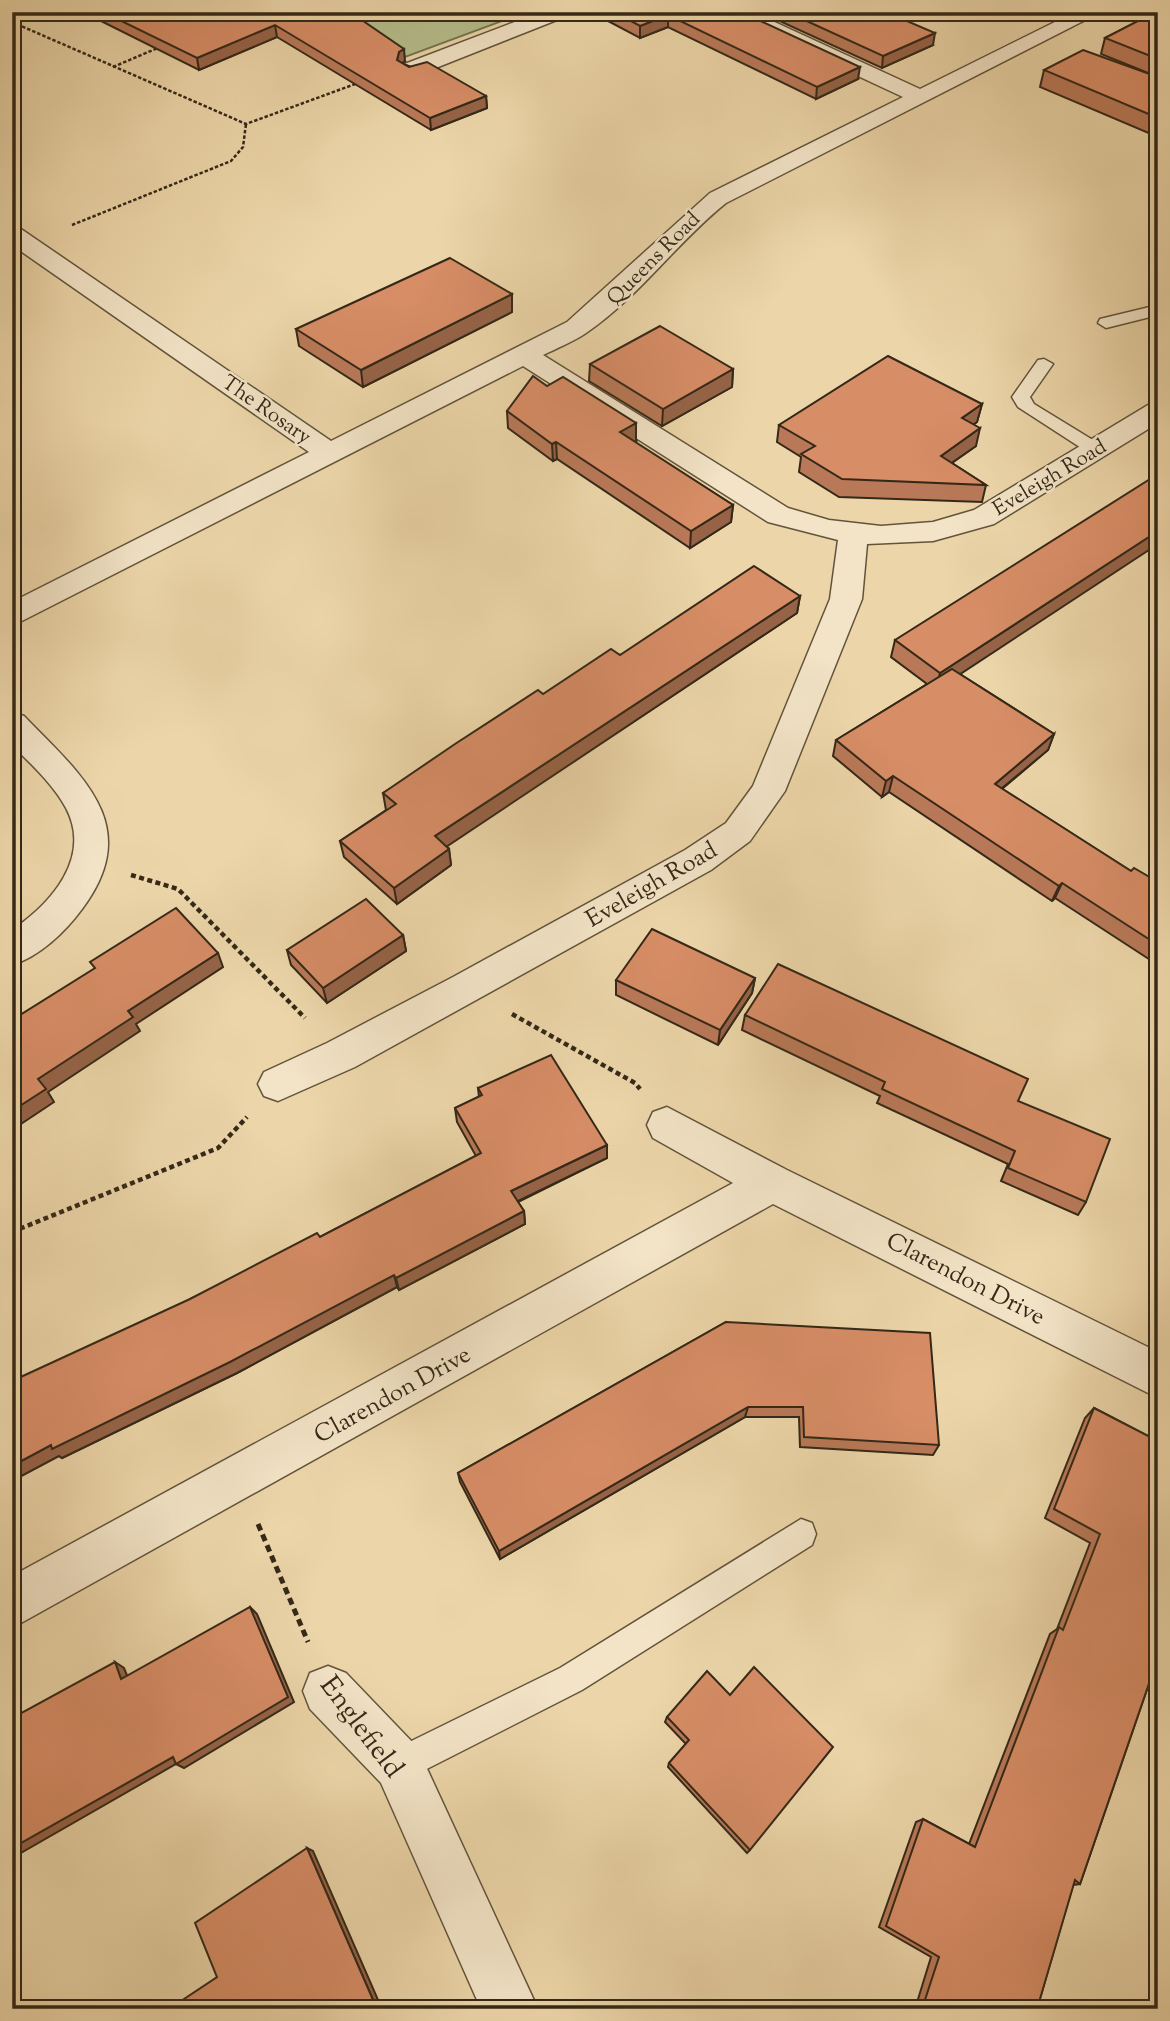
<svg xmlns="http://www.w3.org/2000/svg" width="1170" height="2021" font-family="'Sorts Mill Goudy',serif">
	<rect width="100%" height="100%" fill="#ecd6a9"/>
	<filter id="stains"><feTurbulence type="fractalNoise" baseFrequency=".00286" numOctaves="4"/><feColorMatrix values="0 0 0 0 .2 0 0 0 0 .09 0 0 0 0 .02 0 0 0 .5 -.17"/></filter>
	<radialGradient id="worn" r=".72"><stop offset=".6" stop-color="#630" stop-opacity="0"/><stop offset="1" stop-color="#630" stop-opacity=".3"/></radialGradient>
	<polygon fill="#b5be8a" stroke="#747351" stroke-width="2" points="340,12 526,12 405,57"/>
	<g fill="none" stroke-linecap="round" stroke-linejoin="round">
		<g stroke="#62543c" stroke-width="3">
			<g id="lane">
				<polygon points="1158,305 1158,315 1106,328 1098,323 1100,319"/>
				<polygon points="1044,359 1053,364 1030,397 1034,404 1101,445 1104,449 1101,453 1089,453 1018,407 1012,397 1038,360"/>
				<polygon points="801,1519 812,1523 816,1534 812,1545 582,1690 411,1777 399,1782 387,1777 382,1765 387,1753 560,1668"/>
			</g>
		</g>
		<g stroke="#62543c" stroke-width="3">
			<g id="street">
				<polygon points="541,12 570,12 567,16 418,75 410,76 399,70 402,65"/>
				<path d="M 726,12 L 753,12 L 920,89 L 1075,12 L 1101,12 L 726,203 C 677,242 639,297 586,333 C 573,342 557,348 543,355 L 788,508 L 829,520 L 881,526 L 933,522 L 974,510 L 1148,405 L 1158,403 L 1158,423 L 994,524 L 933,541 L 867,544 L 862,599 L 785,791 L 750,841 L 711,870 L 355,1067 L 278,1101 L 264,1096 L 258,1084 L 264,1072 L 327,1043 L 453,977 L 685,850 L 726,823 L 753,786 L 830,599 L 838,540 L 768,522 L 523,366 L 12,626 L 12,602 L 309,452 L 12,245 L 12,227 L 21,229 L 331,441 L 567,322 L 710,193 L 903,97 L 729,16 Z"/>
				<path d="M 12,712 L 24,716 C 81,775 145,825 82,909 C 65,932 40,956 12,965 L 12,930 C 52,903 92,857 66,808 C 53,784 31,764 12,745 Z"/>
				<polygon points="667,1107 787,1170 1158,1352 1158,1398 773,1204 12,1628 12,1576 733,1183 653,1138 647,1125 653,1112"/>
				<polygon points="328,1666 346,1673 417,1747 538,2009 481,2009 381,1783 310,1709 303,1691 310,1673"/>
			</g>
		</g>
		<g stroke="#342818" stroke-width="2.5" stroke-dasharray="3.5 2" stroke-linecap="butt">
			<polyline points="12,22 246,124 358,83"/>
			<polyline points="113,67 160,47"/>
			<polyline points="72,225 231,161 243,147 246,124"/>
		</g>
		<g stroke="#342818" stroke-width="4.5" stroke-dasharray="5 3.5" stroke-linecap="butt">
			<polyline points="131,875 178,889 305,1018"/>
			<polyline points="512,1014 635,1083 640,1089"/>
			<polyline points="12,1232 218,1148 247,1117"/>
		</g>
		<polyline stroke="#342818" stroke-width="5" stroke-dasharray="7 4.5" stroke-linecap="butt" points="258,1524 308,1642"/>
		<use href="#lane" fill="#f3e4c7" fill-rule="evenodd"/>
		<use href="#street" fill="#f3e4c7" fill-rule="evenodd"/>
	</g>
	<g fill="#b97958" stroke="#342818" stroke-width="2">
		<polygon points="83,12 350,12 405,61 401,63 486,96 487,108 431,130 277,37 199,70"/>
		<polygon points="591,12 741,12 858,79 816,99 668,27 640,38"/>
		<polygon points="760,12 886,12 933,45 882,68"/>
		<polygon points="1158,12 1158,77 1101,54 1105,38"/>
		<polygon points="1044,70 1158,77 1158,137 1040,87"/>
		<polygon points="512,294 512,312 363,387 299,346 296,329"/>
		<polygon points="590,364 733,369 732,387 662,426 589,381"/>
		<polygon points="982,404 977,422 973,425 976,446 952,463 986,485 982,502 839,497 799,472 801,457 777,442 779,425"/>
		<polygon points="507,411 636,441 634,442 733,505 731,522 690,548 557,459 553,461 508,428"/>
		<polygon points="800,596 797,613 446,846 449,849 451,865 397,904 344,857 340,841 386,810 383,793 620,655"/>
		<polygon points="895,640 960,674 1054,734 1048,750 1002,789 1131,871 1158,882 1158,965 1055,898 1052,901 889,792 882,797 833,756 836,740 927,684 891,657"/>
		<polygon points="403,935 406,951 327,1003 291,965 287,950"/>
		<polygon points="755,978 752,993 718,1045 616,995 616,980"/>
		<polygon points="745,1015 1018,1101 1086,1202 1078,1215 1001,1181 1008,1164 877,1103 880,1096 742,1030"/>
		<polygon points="478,1088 607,1145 607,1158 518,1202 524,1211 525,1224 399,1290 397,1287 237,1373 62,1458 59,1456 190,1299 320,1237 476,1156 457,1122 455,1108 479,1097"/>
		<polygon points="726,1322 939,1445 933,1455 800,1447 799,1417 745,1417 500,1559 460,1482 458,1473"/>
		<polygon points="1094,1408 1158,1441 1158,1672 1152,1675 1080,1884 1073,1885 1037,2009 915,2009 931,1957 879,1927 916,1822 923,1819 969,1844 1050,1634 1057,1629 1090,1543 1045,1518 1085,1418"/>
		<polygon points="730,1695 750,1850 747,1853 668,1767 669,1763 686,1744 665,1722 667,1717"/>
	</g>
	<g fill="#966347" stroke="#342818" stroke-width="2">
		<polygon points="668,15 668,27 640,38 640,26"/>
		<polygon points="275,25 277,37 199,70 197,58"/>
		<polygon points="935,33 933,45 882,68 883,56"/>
		<polygon points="404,49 405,61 400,64 397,60 399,52"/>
		<polygon points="860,67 858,79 816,99 817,87"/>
		<polygon points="486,96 487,108 431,130 430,118"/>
		<polygon points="512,294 512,312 363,387 361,370"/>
		<polygon points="733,369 732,387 662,426 663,409"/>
		<polygon points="982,404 977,422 957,436 962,418"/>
		<polygon points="636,423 636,441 620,450 620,432"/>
		<polygon points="980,428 976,446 937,473 941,456"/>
		<polygon points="556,442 557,459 553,461 552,444"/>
		<polygon points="733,505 731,522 690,548 691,531"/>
		<polygon points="1158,531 1158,544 936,690 940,673"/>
		<polygon points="800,596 797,613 437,853 435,836"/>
		<polygon points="1054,734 1048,750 989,799 995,784"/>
		<polygon points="893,776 889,792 882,797 886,781"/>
		<polygon points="449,849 451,865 397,904 394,888"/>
		<polygon points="1062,883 1055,898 1052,901 1059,886"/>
		<polygon points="403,935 406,951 327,1003 323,988"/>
		<polygon points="218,953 223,967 136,1024 140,1031 48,1092 54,1102 12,1130 12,1111 38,1079 128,1011"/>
		<polygon points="755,978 752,993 718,1045 720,1030"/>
		<polygon points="607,1145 607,1158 512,1204 511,1191"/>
		<polygon points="524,1211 525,1224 399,1290 396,1278"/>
		<polygon points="394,1275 397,1287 237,1373 62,1458 59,1456 12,1481 12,1466 51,1445"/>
		<polygon points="748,1407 745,1417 500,1559 499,1551"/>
		<polygon points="250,1607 257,1614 294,1702 184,1768 176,1764 12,1858 12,1848 173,1757"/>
		<polygon points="115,1662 124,1668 131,1685 121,1679"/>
		<polygon points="307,1848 313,1851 382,2009 377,2009"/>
	</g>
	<g fill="#d78d66" stroke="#342818" stroke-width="2">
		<polygon points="103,12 350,12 404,49 399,52 397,60 409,67 427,62 486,96 430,118 275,25 197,58"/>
		<polygon points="614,12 741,12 860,67 817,87 668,15 640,26"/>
		<polygon points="787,12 886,12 935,33 883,56"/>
		<polygon points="1155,12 1158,12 1158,59 1105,38"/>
		<polygon points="1083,50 1158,77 1158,118 1044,70"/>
		<polygon points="450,258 512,294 361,370 296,329"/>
		<polygon points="660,326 733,369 663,409 590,364"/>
		<polygon points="888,356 982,404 962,418 980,428 941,456 986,485 842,479 801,454 815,446 779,425"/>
		<polygon points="533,376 547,386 563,377 636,423 620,432 733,505 691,531 556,442 552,444 507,411"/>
		<polygon points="1158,474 1158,531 940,673 895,640"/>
		<polygon points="754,566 800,596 435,836 449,849 394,888 340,841 396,804 383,793 455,744 538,690 543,694 611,649 620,655"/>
		<polygon points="952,669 1054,734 995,784 1131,871 1134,868 1158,882 1158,945 1062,883 1059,886 893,776 886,781 836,740"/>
		<polygon points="366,899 403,935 323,988 287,950"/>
		<polygon points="176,908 218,953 128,1011 133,1017 38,1079 46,1089 12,1111 12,1020 95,968 90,962"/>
		<polygon points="652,929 755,978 720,1030 616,980"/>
		<polygon points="778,964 1028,1079 1018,1101 1110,1139 1086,1202 1008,1168 1015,1151 882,1089 885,1082 745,1015"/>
		<polygon points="551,1055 607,1145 511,1191 524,1211 396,1278 394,1275 230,1362 52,1449 51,1445 12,1466 12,1381 190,1299 317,1233 320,1237 481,1153 455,1108 482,1095 478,1088"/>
		<polygon points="726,1322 930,1333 939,1445 804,1437 803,1407 748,1407 499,1551 458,1473"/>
		<polygon points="1094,1408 1158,1441 1158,1670 1154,1669 1080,1884 1075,1880 1037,2009 922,2009 939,1957 886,1926 923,1819 975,1847 1059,1627 1063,1630 1100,1534 1054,1509"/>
		<polygon points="250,1607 288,1697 176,1764 173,1757 12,1848 12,1718 115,1662 121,1679"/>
		<polygon points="754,1667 833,1747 750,1850 669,1763 689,1740 667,1717 707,1671 730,1695"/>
		<polygon points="307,1848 377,2009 169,2009 217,1977 195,1923"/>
	</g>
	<g text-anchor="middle" stroke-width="5" stroke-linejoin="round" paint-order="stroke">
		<g font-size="21" fill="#342818" stroke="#f3e4c7">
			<text transform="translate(653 258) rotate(-45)" y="7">Queens Road</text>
			<text transform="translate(267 409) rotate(35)" y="7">The Rosary</text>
			<text transform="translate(1049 477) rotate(-31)" y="7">Eveleigh Road</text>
		</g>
		<g font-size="24" fill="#342818" stroke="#f3e4c7">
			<text transform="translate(651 884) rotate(-30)" y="8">Eveleigh Road</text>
			<text transform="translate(966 1278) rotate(27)" y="8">Clarendon Drive</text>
			<text transform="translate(392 1394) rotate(-29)" y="8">Clarendon Drive</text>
		</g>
		<g font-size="28" fill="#342818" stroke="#f3e4c7">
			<text transform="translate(363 1726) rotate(53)" y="10">Englefield</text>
		</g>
	</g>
	<rect width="1170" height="2021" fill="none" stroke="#ecd6a9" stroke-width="42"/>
	<rect x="14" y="14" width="1142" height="1993" fill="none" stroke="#342818" stroke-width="3.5"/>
	<rect x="21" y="21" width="1128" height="1979" fill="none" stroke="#342818" stroke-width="2"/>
	<rect width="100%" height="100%" filter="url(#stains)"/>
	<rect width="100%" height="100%" fill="url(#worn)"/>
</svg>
